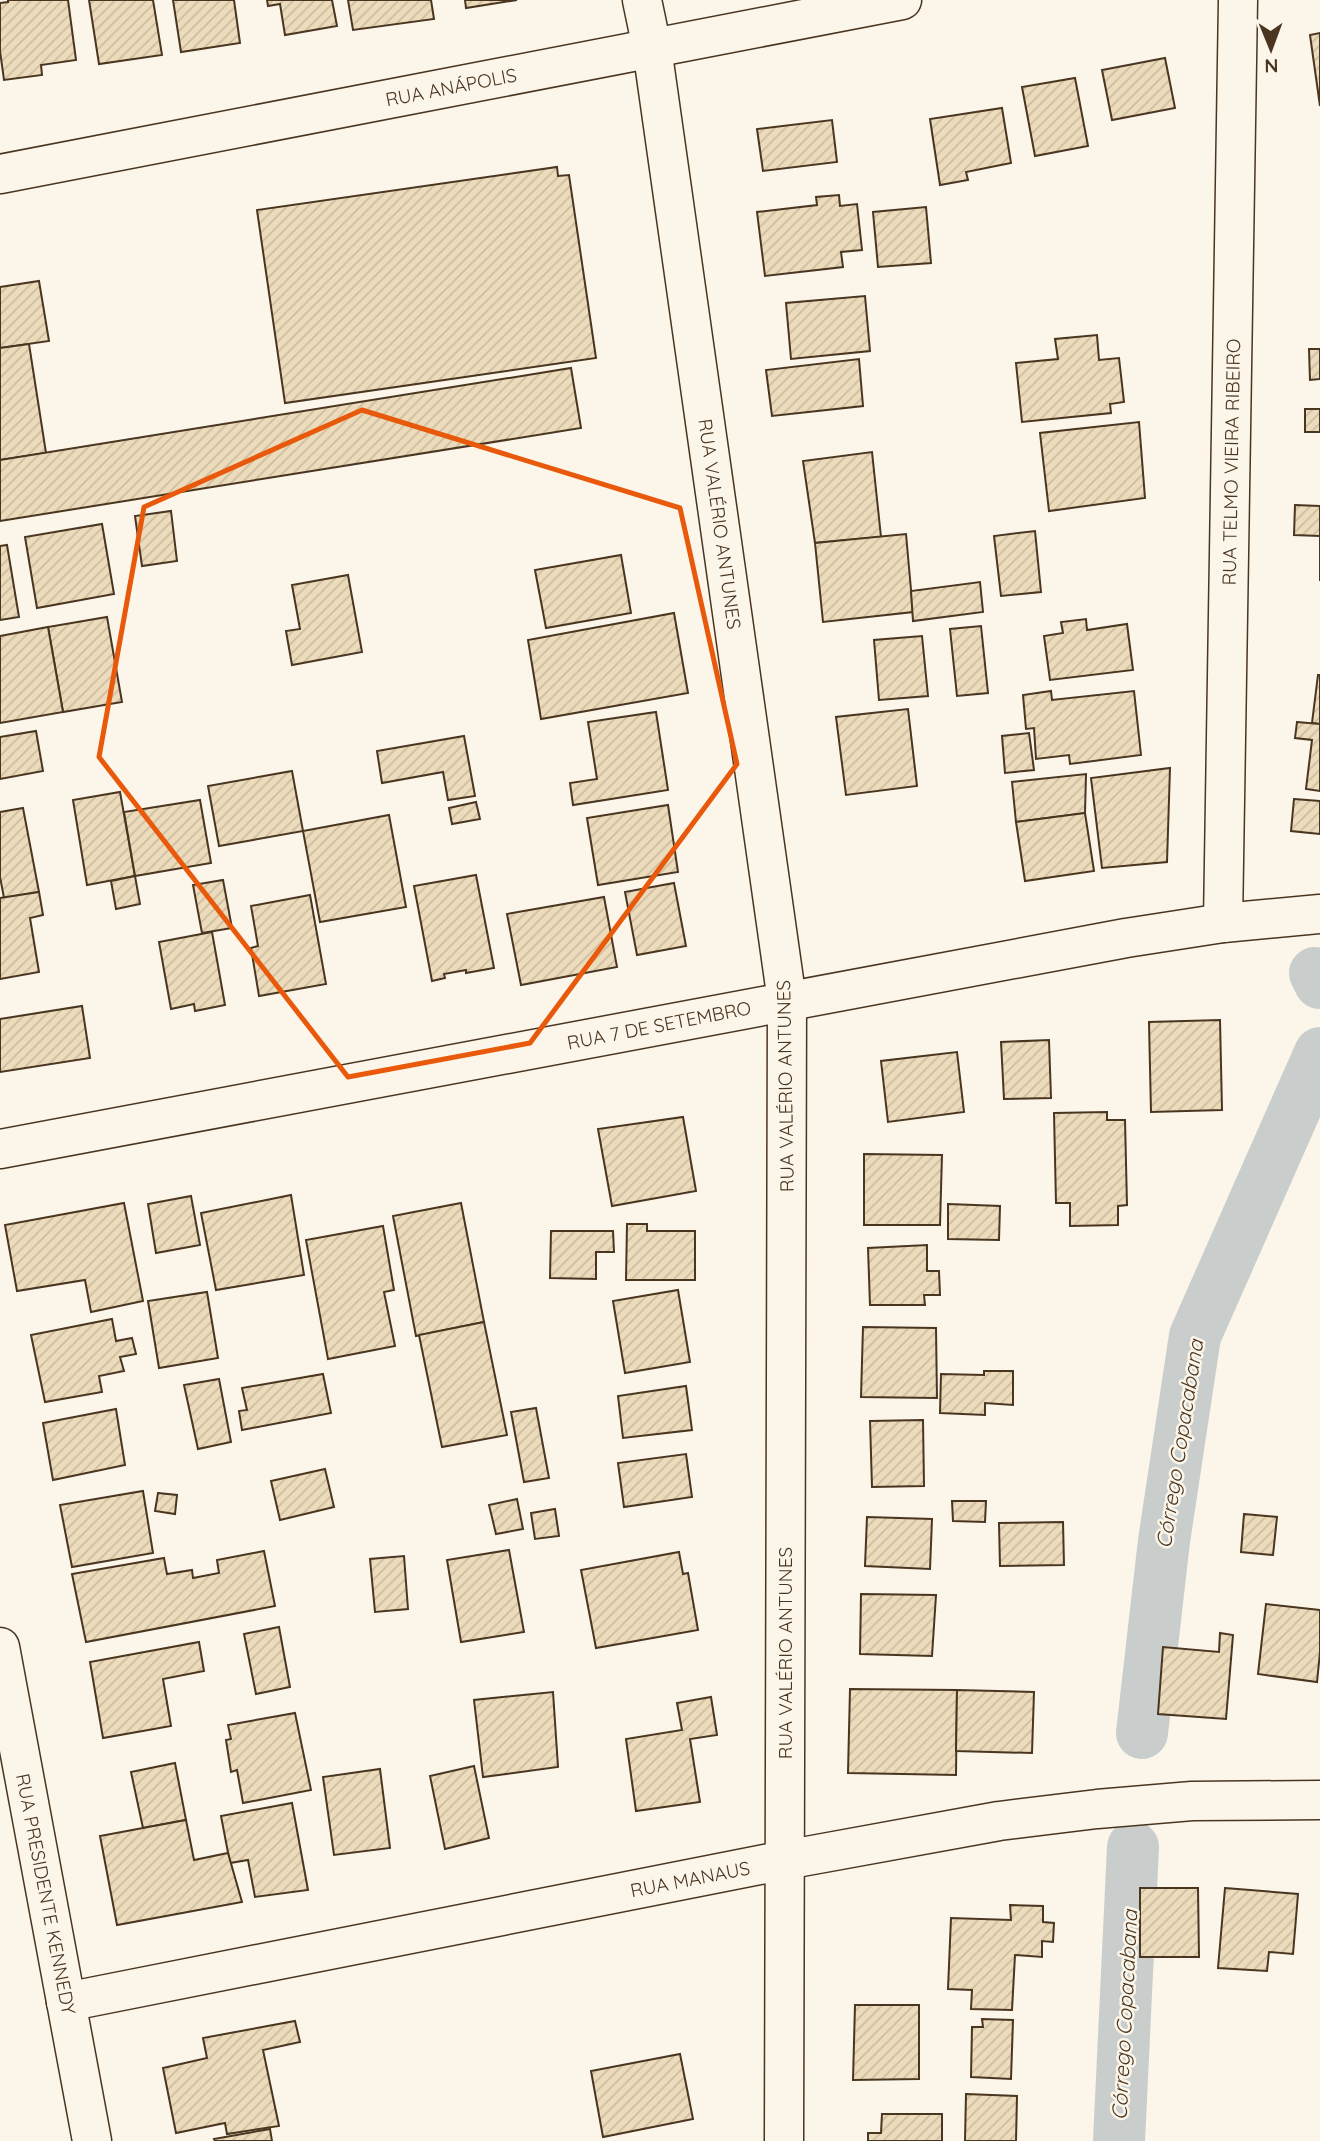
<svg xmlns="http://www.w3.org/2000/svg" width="1320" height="2141" font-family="Quicksand,sans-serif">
	<defs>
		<pattern id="building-hatch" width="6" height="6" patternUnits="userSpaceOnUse" patternTransform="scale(1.75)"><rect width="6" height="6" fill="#ecdcbc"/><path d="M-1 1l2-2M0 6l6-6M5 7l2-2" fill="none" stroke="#ccbda1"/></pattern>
	</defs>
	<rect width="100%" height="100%" fill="#fbf6e9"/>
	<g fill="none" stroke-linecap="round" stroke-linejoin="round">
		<g stroke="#c9cecd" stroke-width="52">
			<polyline points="1315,973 1320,983"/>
			<polyline points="1142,1733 1164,1541 1195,1336 1320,1053"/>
			<polyline points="1119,2141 1133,1847"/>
		</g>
	</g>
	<g fill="url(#building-hatch)" stroke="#4a3520" stroke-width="2">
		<polygon points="8,0 68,0 76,60 41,65 42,75 4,80 0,51 0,3 8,2"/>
		<polygon points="89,0 153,0 162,55 99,64"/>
		<polygon points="173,0 234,0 240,43 181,52"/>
		<polygon points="267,0 332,0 337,26 285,35 280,4 268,6"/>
		<polygon points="348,0 431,0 434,19 353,30"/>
		<polygon points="465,0 517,0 466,8"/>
		<polygon points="1320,33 1320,106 1310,35"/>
		<polygon points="1165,58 1175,108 1112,120 1102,70"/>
		<polygon points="1075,78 1088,146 1035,156 1022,87"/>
		<polygon points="1002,108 1011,163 966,172 968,180 940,185 930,119"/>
		<polygon points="832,120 837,162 763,171 757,129"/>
		<polygon points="557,167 558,176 569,175 596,358 285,403 257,210"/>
		<polygon points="839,195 840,206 857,204 862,250 841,252 843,267 765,276 757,212 817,205 816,197"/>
		<polygon points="926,207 931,263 878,267 873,212"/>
		<polygon points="39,281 49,341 0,348 0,287"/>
		<polygon points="865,296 870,351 791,359 786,303"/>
		<polygon points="1097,335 1099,360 1119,358 1124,402 1110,404 1111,413 1022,422 1016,363 1058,359 1055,339"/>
		<polygon points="29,344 46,453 0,460 0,348"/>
		<polygon points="1309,349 1320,349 1320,379 1310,380"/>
		<polygon points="859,359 863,406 772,416 766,370"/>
		<polygon points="571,368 581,428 0,521 0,460"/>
		<rect x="1305" y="409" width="15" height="23"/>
		<polygon points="1139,422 1145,498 1049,511 1040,433"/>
		<polygon points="872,452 881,537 815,543 803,461"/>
		<polygon points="1295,505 1320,506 1320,581 1320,536 1294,535"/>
		<polygon points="171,511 177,561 142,566 135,516"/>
		<polygon points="102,524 114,594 37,608 25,537"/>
		<polygon points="1035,531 1041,592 1001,596 994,536"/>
		<polygon points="906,534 913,612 823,622 815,543"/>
		<polygon points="7,545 19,617 0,620 0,546"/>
		<polygon points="621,555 631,613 546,628 535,570"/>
		<polygon points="348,575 362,652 292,665 286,631 300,629 292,585"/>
		<polygon points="980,582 983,612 913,621 911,591"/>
		<polygon points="674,613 688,693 541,719 528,640"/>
		<polygon points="107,617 122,702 63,712 48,627"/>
		<polygon points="1086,619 1087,630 1127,624 1133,670 1050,680 1044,636 1063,633 1061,622"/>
		<polygon points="981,626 988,693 957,696 950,629"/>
		<polygon points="48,627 63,712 0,723 0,636"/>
		<polygon points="922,636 928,696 879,700 874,640"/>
		<polygon points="1318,675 1320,675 1320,724 1312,723"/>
		<polygon points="1051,691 1052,700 1134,691 1141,755 1070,764 1069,755 1036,759 1034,728 1026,729 1023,695"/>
		<polygon points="908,709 917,786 846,795 836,717"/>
		<polygon points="656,712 668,790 573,805 570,783 597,779 588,722"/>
		<polygon points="1297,722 1320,724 1320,791 1306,789 1312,740 1295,738"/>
		<polygon points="36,731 43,771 0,779 0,737"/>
		<polygon points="1029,733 1034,770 1005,773 1002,736"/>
		<polygon points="464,736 475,796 448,800 443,772 382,783 377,751"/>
		<polygon points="1170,768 1167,862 1102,868 1091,778"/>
		<polygon points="292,771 303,831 219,846 208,786"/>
		<polygon points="1086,774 1085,813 1016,822 1012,782"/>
		<polygon points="120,792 135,876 87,885 73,800"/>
		<polygon points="1294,799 1320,801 1320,834 1291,831"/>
		<polygon points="200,800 211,863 135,876 124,812"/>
		<polygon points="476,802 480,819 452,824 449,808"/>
		<polygon points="668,805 678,872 598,885 587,818"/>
		<polygon points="23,808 39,892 4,898 0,877 0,812"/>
		<polygon points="1085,813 1094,871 1025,881 1016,822"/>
		<polygon points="389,815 406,907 320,922 303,831"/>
		<polygon points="476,875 494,968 466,973 466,970 444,974 445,978 432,981 414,886"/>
		<polygon points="135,876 140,904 116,909 111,881"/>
		<polygon points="223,880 232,928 202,933 193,885"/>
		<polygon points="674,883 686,946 637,955 625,892"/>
		<polygon points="39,892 43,915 30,918 39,972 0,979 0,898"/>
		<polygon points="310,895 326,984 259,996 251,948 258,946 251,906"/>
		<polygon points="604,897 617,967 521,985 507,914"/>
		<polygon points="212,932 225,1005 195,1011 194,1004 171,1009 159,942"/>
		<polygon points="82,1006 90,1058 0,1072 0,1019"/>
		<polygon points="1220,1020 1222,1110 1151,1112 1149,1022"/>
		<polygon points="1049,1040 1051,1098 1004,1099 1001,1042"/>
		<polygon points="957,1052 964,1112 888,1122 881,1061"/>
		<polygon points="1107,1112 1107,1120 1125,1120 1127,1205 1118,1206 1118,1225 1070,1226 1070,1203 1056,1203 1054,1113"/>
		<polygon points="683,1117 696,1191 612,1206 598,1129"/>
		<polygon points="864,1154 942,1155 940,1225 864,1225"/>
		<polygon points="291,1195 304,1275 216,1290 201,1213"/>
		<polygon points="191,1196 200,1245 156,1253 148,1204"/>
		<polygon points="124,1203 143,1301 91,1312 85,1280 17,1291 5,1225"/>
		<polygon points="461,1203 484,1322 416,1336 393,1216"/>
		<polygon points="948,1204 1000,1206 999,1240 948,1239"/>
		<polygon points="627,1224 647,1224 647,1231 695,1231 695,1280 626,1280"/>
		<polygon points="383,1226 394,1290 384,1292 395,1346 328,1359 306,1240"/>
		<polygon points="551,1231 613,1231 614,1252 596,1252 596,1279 550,1278"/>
		<polygon points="927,1245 927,1271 939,1271 940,1295 924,1295 925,1305 870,1305 868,1248"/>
		<polygon points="678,1290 690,1362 625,1373 613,1301"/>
		<polygon points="207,1292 218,1358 159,1368 148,1301"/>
		<polygon points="112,1319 116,1341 132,1338 136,1354 120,1357 124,1371 99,1376 102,1392 45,1402 31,1335"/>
		<polygon points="484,1322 507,1435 442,1447 419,1335"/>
		<polygon points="863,1327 936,1328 937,1398 861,1397"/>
		<polygon points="984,1371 1013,1371 1013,1405 985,1403 985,1415 940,1413 941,1374 984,1375"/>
		<polygon points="323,1374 331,1413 242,1430 239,1411 247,1410 242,1388"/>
		<polygon points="219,1379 231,1442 198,1449 184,1385"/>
		<polygon points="686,1386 692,1430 623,1438 618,1396"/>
		<polygon points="536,1408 549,1478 524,1482 511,1412"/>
		<polygon points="116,1409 125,1465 53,1480 43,1423"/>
		<polygon points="923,1420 924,1486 872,1487 870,1421"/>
		<polygon points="686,1454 692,1497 624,1507 618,1463"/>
		<polygon points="325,1469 334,1507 280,1520 271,1481"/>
		<polygon points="143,1491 153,1553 72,1567 60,1505"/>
		<polygon points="158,1493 177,1495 175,1514 155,1511"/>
		<polygon points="517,1499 523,1529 496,1534 489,1505"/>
		<polygon points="952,1501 986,1501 985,1522 953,1521"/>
		<polygon points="555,1509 559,1536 535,1539 531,1513"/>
		<polygon points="1244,1514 1277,1517 1273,1555 1241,1552"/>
		<polygon points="867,1517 932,1519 930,1569 865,1566"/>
		<polygon points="1063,1522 1064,1565 1000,1566 999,1523"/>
		<polygon points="509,1550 524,1632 461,1642 447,1560"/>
		<polygon points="264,1551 275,1606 86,1642 72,1574 164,1558 167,1574 192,1570 193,1578 219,1573 217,1560"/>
		<polygon points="679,1552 683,1574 688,1573 698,1630 596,1648 581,1570"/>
		<polygon points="404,1556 408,1609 375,1612 370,1559"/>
		<polygon points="861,1594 936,1595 932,1656 860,1654"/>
		<polygon points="1266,1604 1320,1610 1320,1652 1317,1682 1258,1674"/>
		<polygon points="279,1627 290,1687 256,1694 244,1634"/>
		<polygon points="1220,1633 1233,1635 1226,1719 1158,1714 1163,1647 1219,1652"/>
		<polygon points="199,1642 204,1671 163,1679 171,1726 103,1738 90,1662"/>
		<polygon points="850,1689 957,1690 956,1775 848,1773"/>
		<polygon points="957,1690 1034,1692 1032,1753 956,1751"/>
		<polygon points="553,1692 558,1767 483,1777 474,1700"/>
		<polygon points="711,1697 717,1735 690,1739 700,1802 636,1811 626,1739 682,1730 677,1703"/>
		<polygon points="295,1713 311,1790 243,1803 237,1770 231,1772 226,1740 231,1739 228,1725"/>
		<polygon points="175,1763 186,1820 143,1828 131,1772"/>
		<polygon points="474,1766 489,1838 445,1849 430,1776"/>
		<polygon points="380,1769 390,1848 334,1855 323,1777"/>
		<polygon points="292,1803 308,1890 255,1897 248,1860 230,1863 221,1816"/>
		<polygon points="186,1820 194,1860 228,1853 242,1902 117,1925 100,1836"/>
		<polygon points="1140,1888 1198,1888 1199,1957 1140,1957"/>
		<polygon points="1225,1888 1298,1894 1293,1954 1269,1952 1267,1971 1218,1968"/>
		<polygon points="1010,1905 1043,1906 1043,1922 1054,1923 1053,1942 1042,1941 1042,1957 1015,1955 1012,2010 971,2009 972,1990 948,1989 951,1918 1011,1920"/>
		<polygon points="855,2005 919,2005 919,2079 853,2080"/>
		<polygon points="982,2019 1013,2020 1011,2079 971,2077 972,2027 983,2027"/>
		<polygon points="295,2021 300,2042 263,2050 279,2126 227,2134 225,2123 176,2133 163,2068 207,2058 203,2038"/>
		<polygon points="680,2054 693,2119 603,2137 591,2071"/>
		<polygon points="966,2094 1017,2096 1016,2141 965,2141"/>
		<polygon points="882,2114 942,2114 942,2141 868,2141 868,2133 881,2133"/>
		<polygon points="270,2129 272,2141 215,2141 214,2139"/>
	</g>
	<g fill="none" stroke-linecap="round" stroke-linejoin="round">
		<g stroke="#4a3520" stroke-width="41">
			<g id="minor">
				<polyline points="642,0 652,48 787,1001 784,2141"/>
				<polyline points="0,174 902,0"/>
				<polyline points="1223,923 1238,0"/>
				<polyline points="0,1149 1126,938 1223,923 1320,914"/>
				<polyline points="0,1647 92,2141"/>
				<polyline points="66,2002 785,1860 999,1821 1097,1809 1192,1801 1320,1800"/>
			</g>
		</g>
		<use href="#minor" stroke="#fbf6e9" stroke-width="38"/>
	</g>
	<path fill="none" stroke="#e8590c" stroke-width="5" stroke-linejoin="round" d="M 362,410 L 680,508 L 737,764 L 530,1043 L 348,1077 L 99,757 L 144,507 Z"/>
	<g text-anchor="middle" stroke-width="5" stroke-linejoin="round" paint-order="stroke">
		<g font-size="19" fill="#4a3520" stroke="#fbf6e9">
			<text transform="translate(451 87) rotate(-11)" y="7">RUA ANÁPOLIS</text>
			<text transform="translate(1231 462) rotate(-89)" y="7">RUA TELMO VIEIRA RIBEIRO</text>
			<text transform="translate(720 524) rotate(82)" y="7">RUA VALÉRIO ANTUNES</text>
			<text transform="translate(659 1025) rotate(-11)" y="7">RUA 7 DE SETEMBRO</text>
			<text transform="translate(785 1086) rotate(-91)" y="7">RUA VALÉRIO ANTUNES</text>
			<text transform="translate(785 1653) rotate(-90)" y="7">RUA VALÉRIO ANTUNES</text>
			<text transform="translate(690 1879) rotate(-11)" y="7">RUA MANAUS</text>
			<text transform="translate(46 1894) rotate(79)" y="7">RUA PRESIDENTE KENNEDY</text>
		</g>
		<g font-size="21" font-style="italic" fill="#4a3520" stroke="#fbf6e9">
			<text transform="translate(1180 1444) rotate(-81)" y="7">Córrego Copacabana</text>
			<text transform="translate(1125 2015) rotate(-87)" y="7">Córrego Copacabana</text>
		</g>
	</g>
	<g transform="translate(1271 49) rotate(179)" stroke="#fbf6e9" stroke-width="5" paint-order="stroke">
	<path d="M0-5L12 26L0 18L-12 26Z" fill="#4a3520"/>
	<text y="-10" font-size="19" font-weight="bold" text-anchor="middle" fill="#4a3520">N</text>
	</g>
</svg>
